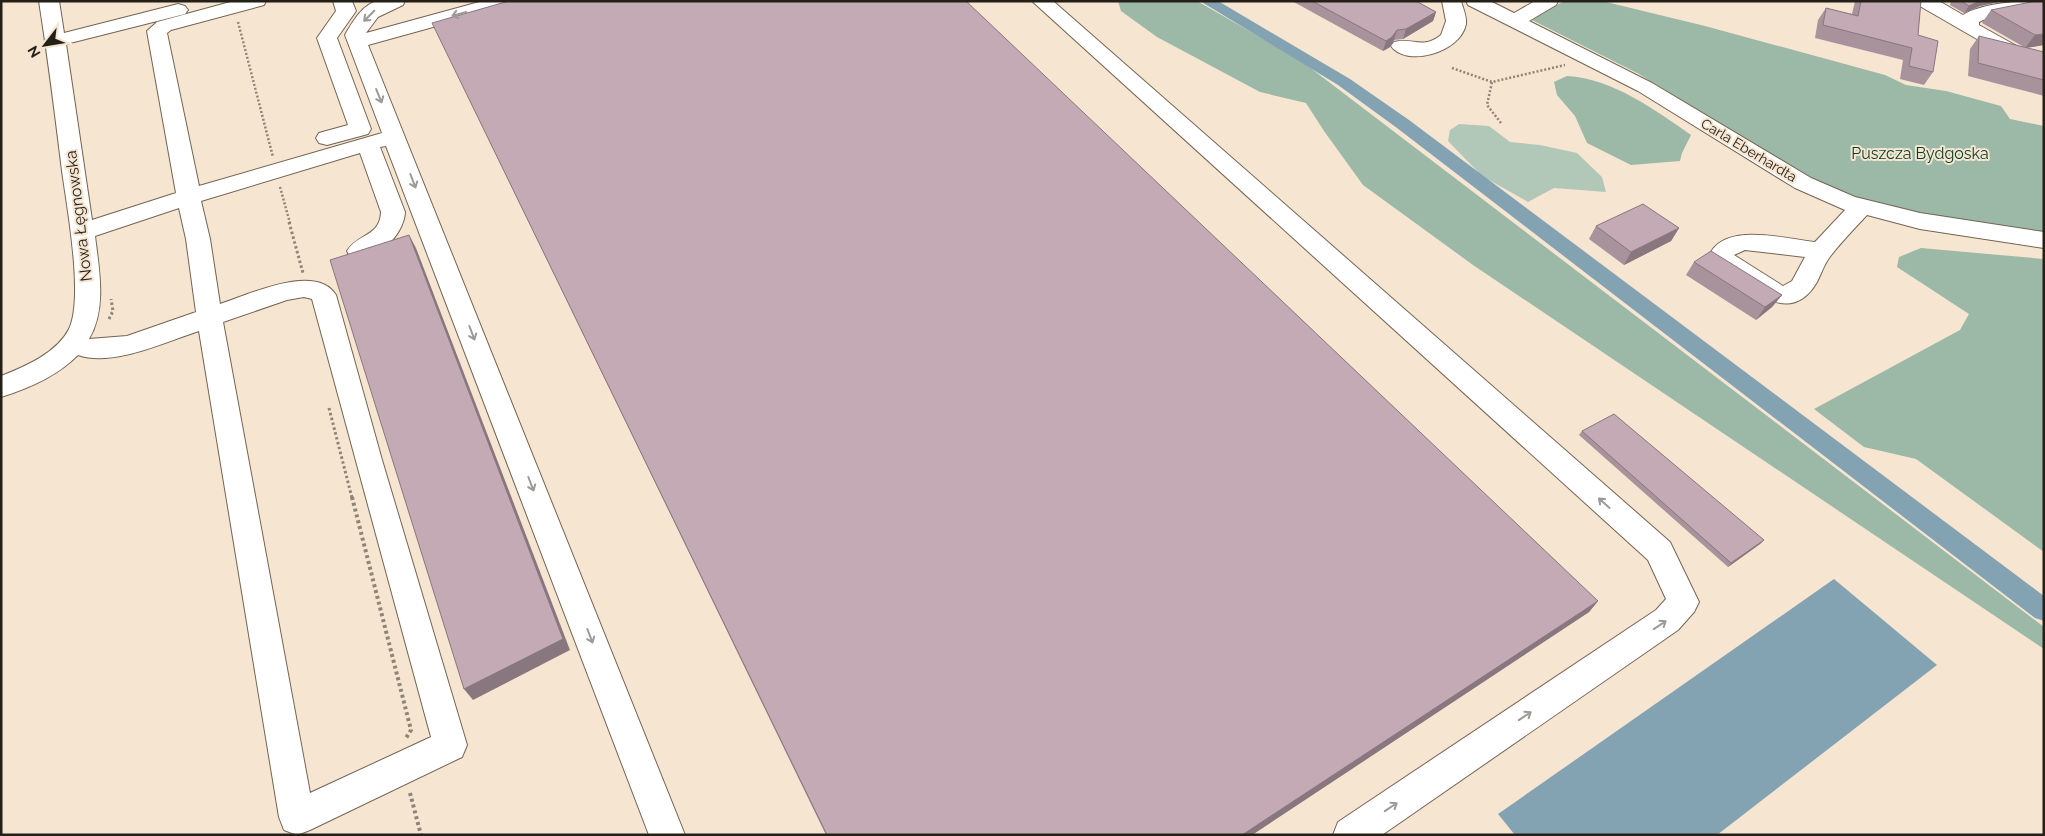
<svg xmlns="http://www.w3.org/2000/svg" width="2045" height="836" font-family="Raleway,sans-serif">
	<rect width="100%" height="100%" fill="#f6e5d1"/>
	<polygon fill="#b1c8b9" points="1459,124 1489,126 1510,142 1540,145 1577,153 1602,177 1606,192 1554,188 1528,202 1482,176 1448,141 1450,130"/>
	<g fill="#9bb9a6">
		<polygon points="1118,1 1197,1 1300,60 2044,627 2044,649 1473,265 1363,185 1324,131 1306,103 1260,92 1157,37 1121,11"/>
		<polygon points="1564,1 1602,1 1705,26 1885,75 1906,85 1946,91 2001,106 2010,119 2044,126 2044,233 1904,217 1814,183 1639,74 1532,20"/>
		<path d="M 1567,76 C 1613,79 1654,109 1691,135 L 1682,153 L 1680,161 L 1631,165 L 1587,143 L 1575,116 L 1557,95 L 1554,82 Z"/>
		<polygon points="1921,248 2044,259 2044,552 1916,459 1864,447 1814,409 1960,330 1969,314 1897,267 1899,257"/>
	</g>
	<polygon fill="#83a3b3" points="1834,579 1937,665 1717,835 1515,835 1498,814"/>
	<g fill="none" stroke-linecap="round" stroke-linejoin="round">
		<polygon fill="#83a3b3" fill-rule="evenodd" points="1200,1 1218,1 1350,79 1409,120 2044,596 2044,621 2035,618 1397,128 1338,85"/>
		<g stroke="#736453" stroke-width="2">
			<g id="minor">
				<path d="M 39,1 L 59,1 L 64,33 L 178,4 L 185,6 L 188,10 L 185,14 L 66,44 L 92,220 L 176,193 L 147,31 L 157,22 L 234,1 L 266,1 L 264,5 L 171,30 L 167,33 L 199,186 L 382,133 L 345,35 C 352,23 362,4 378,1 C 386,0 397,1 405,1 L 403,5 L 378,17 L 366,33 L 483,1 L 515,1 L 513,5 L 368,45 L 685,835 L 649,835 L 386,146 L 380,147 L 405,212 C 404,236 374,264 350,257 L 347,251 C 358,233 380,237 381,212 L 360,153 L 201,201 L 210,239 L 220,304 C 248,295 316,262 336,295 L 382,460 L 467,745 L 462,757 L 310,830 L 297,835 L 284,830 L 279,817 L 199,331 C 165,342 113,367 78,355 C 57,376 30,388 1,397 L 1,376 C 24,367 57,353 69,329 C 84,298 67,207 62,171 C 55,114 48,58 39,1 ZM 179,208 L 186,239 L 196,312 L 127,336 L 89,339 C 107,309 99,269 95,236 ZM 304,297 L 312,299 L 431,737 L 310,793 L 223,322 L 287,300 Z"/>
				<polygon points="333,1 352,1 356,11 337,38 371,129 368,134 327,145 319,143 316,138 319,133 348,125 317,38 336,11"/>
				<polygon points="1032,1 1053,1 1670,542 1699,602 1694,612 1678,630 1382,835 1333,835 1338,822 1656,610 1666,599 1648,560"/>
				<path d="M 1442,1 L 1461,1 C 1463,8 1467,17 1466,24 C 1460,54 1405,67 1391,46 L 1394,42 C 1413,37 1422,50 1441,35 L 1446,21 Z"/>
				<path d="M 1466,1 L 1490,1 L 1514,13 L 1535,1 L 1558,1 L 1556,5 L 1529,21 L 1652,83 L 1811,178 L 1855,197 L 1920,213 L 2044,232 L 2044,248 L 1920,229 L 1867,215 C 1854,229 1840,243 1829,258 C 1824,265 1821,274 1817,282 C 1799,313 1775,306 1750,289 C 1734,279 1719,272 1709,256 C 1723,221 1786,239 1815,242 L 1845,210 L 1795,188 L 1638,91 L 1468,5 ZM 1745,250 L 1805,257 L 1792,281 L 1783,286 L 1734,255 Z"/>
				<path d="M 1916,1 L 1939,1 L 1963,15 C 1983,3 2020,1 2044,1 L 2044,8 L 1983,20 L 1979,22 L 1979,25 L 2022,49 L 2044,54 L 2044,66 L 2008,57 L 1918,5 Z"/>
			</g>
		</g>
		<g stroke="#8f8476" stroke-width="2.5" stroke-dasharray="2 2" stroke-linecap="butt">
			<polyline points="238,22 273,157"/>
			<polyline points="1452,68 1492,82"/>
			<polyline points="1501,123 1487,105 1492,82 1565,65"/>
			<polyline points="280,187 290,223"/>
		</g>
		<g stroke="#8f8476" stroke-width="3" stroke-dasharray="2.5 2.5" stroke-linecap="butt">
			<polyline points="289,222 303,273"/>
			<polyline points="109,319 113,311 111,299"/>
			<polyline points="329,408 352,498"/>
		</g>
		<g stroke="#8f8476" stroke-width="4" stroke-dasharray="3 3" stroke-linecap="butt">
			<polyline points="352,497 411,730 406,738"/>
			<polyline points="410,793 421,835"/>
		</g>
		<use href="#minor" fill="#fff" fill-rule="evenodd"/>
	</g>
	<g fill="#a8929b">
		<polygon points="1292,1 1416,1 1436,12 1433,21 1403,39 1394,40 1390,47 1383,51"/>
		<polygon points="1855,1 1921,1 1918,35 1933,72 1924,85 1900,79 1903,60 1815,38 1818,20 1826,8 1852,14"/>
		<polygon points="1951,1 2003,1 1980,6 1964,13 1950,5"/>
		<polygon points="2044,1 2044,45 2026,48 2044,52 2044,96 1968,76 1970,49 1979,36 2024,47 1982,23 1991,10"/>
		<polygon points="438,35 1598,601 1589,612 1252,835 826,835"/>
		<polygon points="1596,226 1679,228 1671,241 1624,265 1589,239"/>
		<polygon points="1694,262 1782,295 1772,307 1756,320 1686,275"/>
		<polygon points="1582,431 1764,540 1760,544 1728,567 1579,435"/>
	</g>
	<g fill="#88777e">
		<polygon points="1979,1 2003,1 1980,6 1964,13 1969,6"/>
		<polygon points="1436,12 1433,21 1403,39 1406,29"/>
		<polygon points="1397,30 1394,40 1390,47 1383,51 1386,41"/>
		<polygon points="2044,34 2044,45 2025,48 2035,35"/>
		<polygon points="1679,228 1671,241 1624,265 1631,252"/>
		<polygon points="409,235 416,248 570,650 473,700 464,689"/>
		<polygon points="1782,295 1772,307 1756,320 1765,307"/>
		<polygon points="1764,540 1760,544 1728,567 1731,563"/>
		<polygon points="1598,601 1589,612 1252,835 1242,835"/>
	</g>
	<g fill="#c3aab4" stroke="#88777e">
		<polygon points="509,1 966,1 1598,601 1242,835 827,835 432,23"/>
		<polygon points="1312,1 1416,1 1436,12 1406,29 1397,30 1392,37 1386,41"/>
		<polygon points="1861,1 1921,1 1918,35 1938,41 1933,72 1909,66 1912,48 1823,25 1826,8 1858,16"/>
		<polygon points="1961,1 1979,1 1969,6"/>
		<polygon points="2036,1 2044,1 2044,34 2035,35 1991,10"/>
		<polygon points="1979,36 2044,52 2044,80 1978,63"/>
		<polygon points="1643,204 1679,228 1631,252 1596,226"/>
		<polygon points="409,235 563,639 464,689 330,260"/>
		<polygon points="1711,251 1782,295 1765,307 1694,262"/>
		<polygon points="1614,414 1764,540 1731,563 1582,431"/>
	</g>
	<defs><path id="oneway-shaft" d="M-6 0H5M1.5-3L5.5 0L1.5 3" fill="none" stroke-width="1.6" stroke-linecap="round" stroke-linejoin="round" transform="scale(1.25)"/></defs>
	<g stroke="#9c9a97">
		<use href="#oneway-shaft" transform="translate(459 14) rotate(164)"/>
		<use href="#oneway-shaft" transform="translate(369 16) rotate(135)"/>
		<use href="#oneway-shaft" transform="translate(379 96) rotate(68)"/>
		<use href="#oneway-shaft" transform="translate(413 181) rotate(69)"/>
		<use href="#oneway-shaft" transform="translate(472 333) rotate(69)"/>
		<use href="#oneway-shaft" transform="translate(531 484) rotate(69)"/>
		<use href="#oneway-shaft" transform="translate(1604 503) rotate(-138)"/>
		<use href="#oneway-shaft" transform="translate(1660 625) rotate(-34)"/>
		<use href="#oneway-shaft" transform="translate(590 636) rotate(69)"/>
		<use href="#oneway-shaft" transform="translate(1525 716) rotate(-34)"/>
		<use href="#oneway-shaft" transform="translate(1391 807) rotate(-34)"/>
	</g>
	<g text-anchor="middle" stroke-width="4" stroke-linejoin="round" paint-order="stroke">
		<g font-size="14" fill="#241f17" stroke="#f6e5d1">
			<text transform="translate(1749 150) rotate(31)" y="5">Carla Eberhardta</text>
		</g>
		<g font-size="16" fill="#073e23" stroke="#f6e5d1">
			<text x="1920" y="159">Puszcza Bydgoska</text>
		</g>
		<g font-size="16" fill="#241f17" stroke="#f6e5d1">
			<text transform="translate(78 216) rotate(-97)" y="6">Nowa Łęgnowska</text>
		</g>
	</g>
	<rect width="2045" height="836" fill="none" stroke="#241f17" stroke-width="5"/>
	<g transform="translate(45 45) rotate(239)" stroke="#f6e5d1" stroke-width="4" paint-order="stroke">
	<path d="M0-4L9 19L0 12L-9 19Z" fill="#241f17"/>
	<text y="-8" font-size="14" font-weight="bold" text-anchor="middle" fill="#241f17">N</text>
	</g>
</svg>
